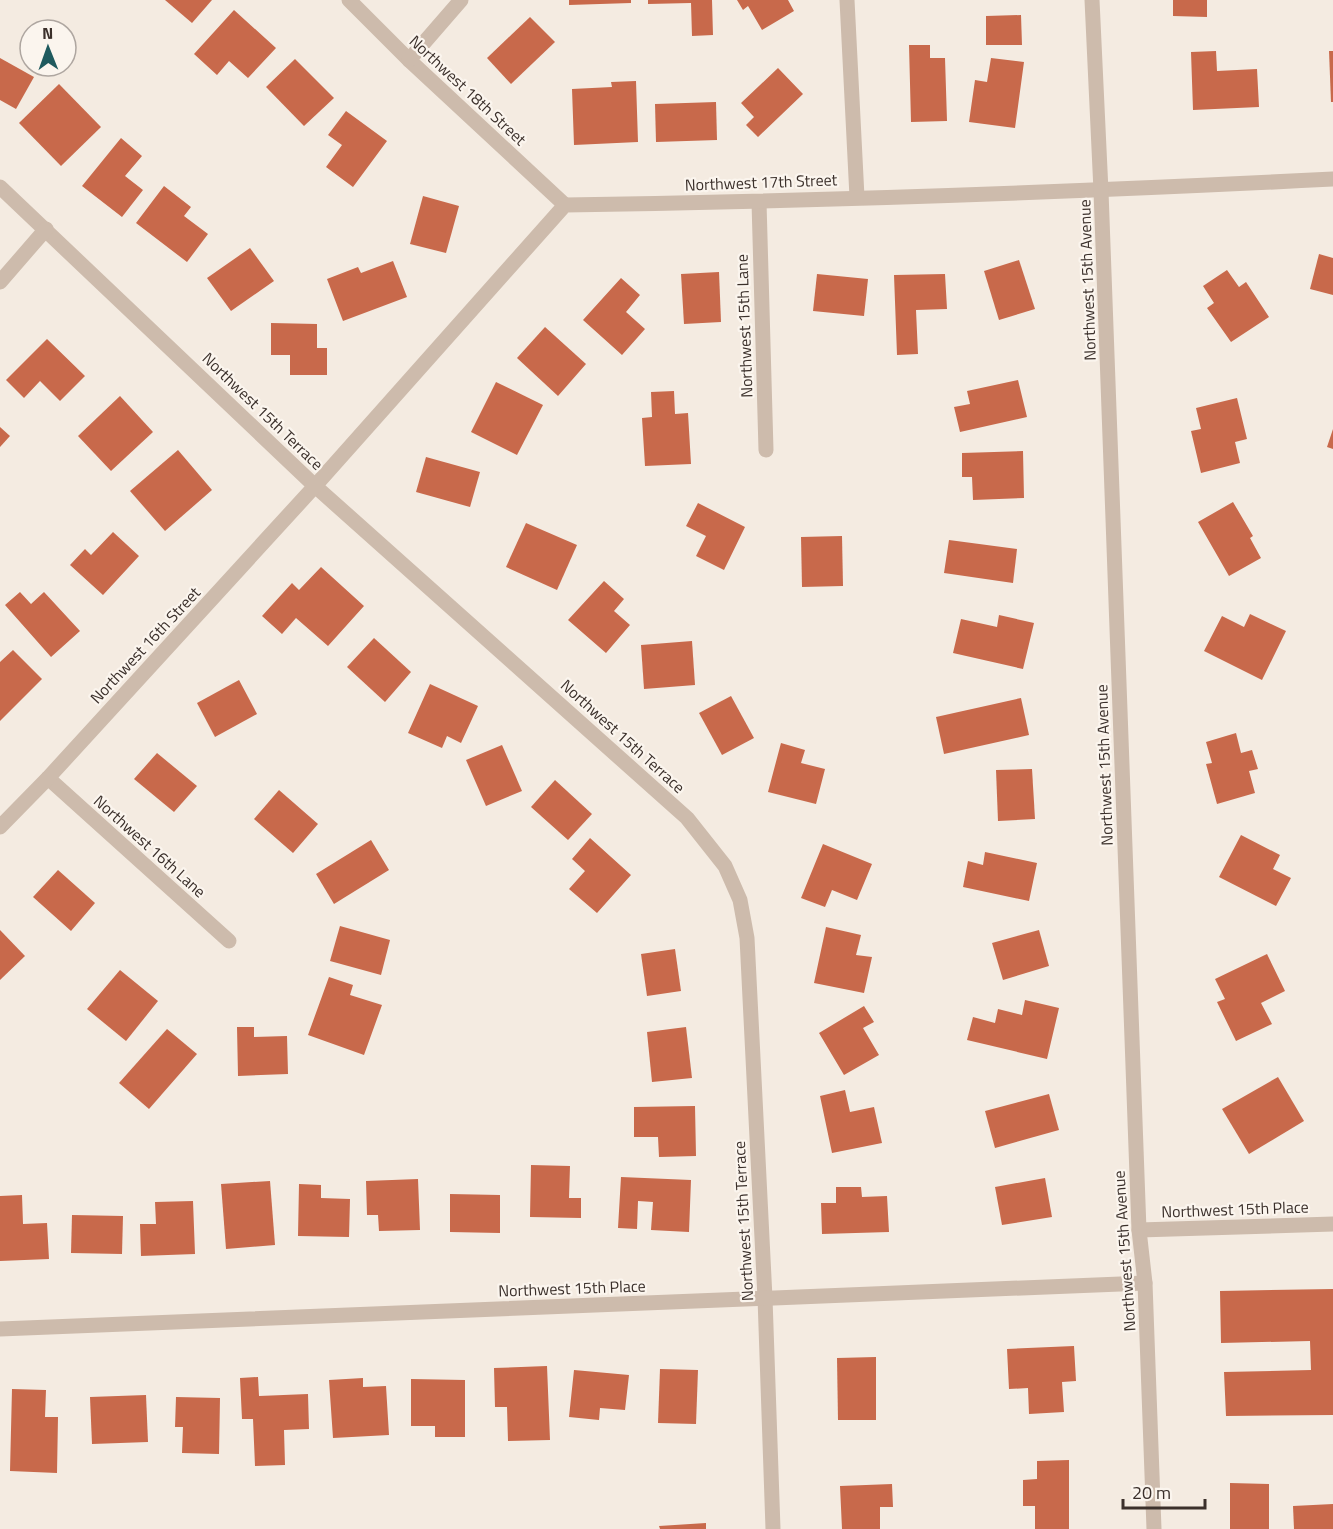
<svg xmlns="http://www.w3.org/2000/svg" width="1333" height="1529" font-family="'Titillium Web',sans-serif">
	<rect width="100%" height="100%" fill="#f4ebe1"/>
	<g fill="#c8694b">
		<polygon points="165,0 212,0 192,23"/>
		<polygon points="569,0 631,0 631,3 569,5"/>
		<polygon points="648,0 712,0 713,35 692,36 691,3 648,4"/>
		<polygon points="737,0 788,0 794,11 762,30 748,6 743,10"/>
		<polygon points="1173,0 1207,0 1207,17 1173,16"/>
		<polygon points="234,10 276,48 248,78 229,61 217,75 194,54"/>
		<polygon points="1021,15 1022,45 986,45 986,16"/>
		<polygon points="530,17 555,42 511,84 487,58"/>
		<polygon points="909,45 930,45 930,58 945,58 947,121 911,122"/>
		<polygon points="1216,51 1217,71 1257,69 1259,107 1193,110 1191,52"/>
		<polygon points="1329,51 1333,51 1333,102 1331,102"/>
		<polygon points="0,58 34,77 16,109 0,100"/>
		<polygon points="991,58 1024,62 1015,128 969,122 975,80 987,82"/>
		<polygon points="295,59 334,98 304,126 266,87"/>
		<polygon points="778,68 803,94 758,137 746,125 754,117 741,103"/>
		<polygon points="636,81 638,142 574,145 572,89 612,87 611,82"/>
		<polygon points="59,84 101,127 61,166 19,123"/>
		<polygon points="716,102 717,140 656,142 655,104"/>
		<polygon points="346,111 387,141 353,187 326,167 342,145 328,135"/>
		<polygon points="121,138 142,156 125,176 143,190 122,217 82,186"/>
		<polygon points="164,186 191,207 184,216 208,234 187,262 136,223"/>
		<polygon points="423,196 459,206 446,253 410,244"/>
		<polygon points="250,248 274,281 231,311 207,278"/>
		<polygon points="1319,254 1333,258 1333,295 1310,289"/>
		<polygon points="1019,260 1035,309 999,320 984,271"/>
		<polygon points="393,261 407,297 343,321 327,279 358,267 361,273"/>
		<polygon points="1227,270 1239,287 1246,282 1269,317 1231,342 1207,308 1214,303 1203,286"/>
		<polygon points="719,272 721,322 684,324 681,274"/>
		<polygon points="817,274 868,279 864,316 813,311"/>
		<polygon points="945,274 947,309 916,310 918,354 897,355 894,275"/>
		<polygon points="621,278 640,295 626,312 645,329 622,355 583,320"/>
		<polygon points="271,323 317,324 317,348 327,348 327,375 290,375 290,355 271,355"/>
		<polygon points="545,327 586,364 558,396 517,358"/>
		<polygon points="47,339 85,376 60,401 40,381 24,398 6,380"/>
		<polygon points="1018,380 1027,417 960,432 954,407 970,404 967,391"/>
		<polygon points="496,382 543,405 517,455 471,432"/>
		<polygon points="674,391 675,414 688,413 691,464 645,466 642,418 652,417 651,392"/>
		<polygon points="120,396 153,432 111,471 78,436"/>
		<polygon points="1237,398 1247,439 1235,442 1240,463 1201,473 1191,431 1201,429 1196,408"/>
		<polygon points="0,427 10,436 0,447"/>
		<polygon points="1333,429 1333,449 1327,447"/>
		<polygon points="178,450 212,490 165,531 130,491"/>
		<polygon points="1023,451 1024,498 973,500 972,477 962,477 962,453"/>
		<polygon points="426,457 480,472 470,507 416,492"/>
		<polygon points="1233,502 1253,536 1250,538 1261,558 1229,576 1198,522"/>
		<polygon points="698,503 745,527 724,570 696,556 706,536 686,526"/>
		<polygon points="526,523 577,545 557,590 506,567"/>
		<polygon points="113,532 139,556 103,595 70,565 85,549 91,555"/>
		<polygon points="842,536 843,586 802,587 801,537"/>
		<polygon points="949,540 1017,549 1013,583 944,573"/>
		<polygon points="321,567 364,606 328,646 296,618 282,634 262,616 292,583 299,590"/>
		<polygon points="604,581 624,599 614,611 630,625 606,653 568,620"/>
		<polygon points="20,592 31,604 44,592 80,631 51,657 5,605"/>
		<polygon points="1250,614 1286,631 1262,680 1204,651 1222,616 1244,627"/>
		<polygon points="999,615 1034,623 1023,669 953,653 961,619 997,627"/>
		<polygon points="374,638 411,672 385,702 347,667"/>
		<polygon points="692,641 695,685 644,689 641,645"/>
		<polygon points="13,650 42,679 0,721 0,662"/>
		<polygon points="239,680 257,714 215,737 197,703"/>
		<polygon points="430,684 478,706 461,743 447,736 442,748 408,733"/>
		<polygon points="731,696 754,738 722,755 699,713"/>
		<polygon points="1021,698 1029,735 944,754 936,717"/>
		<polygon points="1236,733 1241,753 1252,750 1258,769 1249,771 1255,793 1217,804 1206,764 1212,763 1206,742"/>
		<polygon points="781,743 805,750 801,763 825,769 816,804 768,792"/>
		<polygon points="502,745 522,791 486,806 466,760"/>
		<polygon points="157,753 197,786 174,812 134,779"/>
		<polygon points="1032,769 1035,819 998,821 996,770"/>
		<polygon points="555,780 592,814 568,840 531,807"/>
		<polygon points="279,790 318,824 293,853 254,819"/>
		<polygon points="1241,835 1280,855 1273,869 1291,878 1276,906 1219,877"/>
		<polygon points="590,838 631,875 597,913 569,889 585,871 572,859"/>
		<polygon points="371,840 389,870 334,904 316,874"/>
		<polygon points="823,844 872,864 857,900 832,890 825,907 801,898"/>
		<polygon points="985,852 1037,863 1029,901 963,887 968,861 983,865"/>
		<polygon points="58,870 95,903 71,931 33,897"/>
		<polygon points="340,926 390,940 381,975 330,961"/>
		<polygon points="826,927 861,935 856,955 872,957 864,993 814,983"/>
		<polygon points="0,930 25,956 0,980"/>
		<polygon points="1039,930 1049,966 1003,980 992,943"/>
		<polygon points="675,949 681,991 647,996 641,954"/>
		<polygon points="1267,954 1285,991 1261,1003 1272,1024 1236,1041 1217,1002 1225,999 1215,979"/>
		<polygon points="120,970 158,1001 126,1041 87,1009"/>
		<polygon points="329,977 353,985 350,995 382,1005 364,1055 308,1035"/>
		<polygon points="1025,1000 1059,1008 1047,1059 967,1040 973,1017 995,1023 998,1009 1022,1015"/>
		<polygon points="864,1006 874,1022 863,1028 879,1055 844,1075 819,1033"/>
		<polygon points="237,1027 254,1027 254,1037 287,1036 288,1074 238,1076"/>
		<polygon points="686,1027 692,1078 652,1082 647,1032"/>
		<polygon points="167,1029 197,1054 149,1109 119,1083"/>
		<polygon points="1278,1077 1304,1121 1249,1154 1222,1109"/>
		<polygon points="845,1090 850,1112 874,1107 882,1143 832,1153 820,1096"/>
		<polygon points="1049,1094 1059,1130 995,1148 985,1111"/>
		<polygon points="695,1106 696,1156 659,1157 658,1137 634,1137 634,1107"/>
		<polygon points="531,1165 570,1166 569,1198 581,1198 581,1218 530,1217"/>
		<polygon points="621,1177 691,1180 689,1232 651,1230 653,1202 638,1201 637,1229 618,1228"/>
		<polygon points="1045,1178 1052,1217 1002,1225 995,1187"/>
		<polygon points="418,1179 420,1230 379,1231 378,1215 367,1215 366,1181"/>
		<polygon points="270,1181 275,1245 226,1249 221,1184"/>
		<polygon points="299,1184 321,1185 321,1198 350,1199 349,1237 298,1236"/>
		<polygon points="836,1187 861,1187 862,1197 887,1196 889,1232 822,1234 821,1203 836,1203"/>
		<polygon points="450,1194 500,1195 500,1233 450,1232"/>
		<polygon points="22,1195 23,1224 47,1223 49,1259 0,1261 0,1196"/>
		<polygon points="193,1201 195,1254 141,1256 140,1224 156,1224 155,1202"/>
		<polygon points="72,1215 123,1216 122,1254 71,1253"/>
		<polygon points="1333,1289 1333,1415 1226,1416 1224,1372 1311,1370 1310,1341 1221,1343 1220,1291"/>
		<polygon points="1074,1346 1076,1381 1062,1382 1064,1412 1029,1414 1028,1388 1009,1389 1007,1349"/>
		<polygon points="876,1357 876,1420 838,1420 837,1358"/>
		<polygon points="547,1366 550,1440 508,1441 507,1407 495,1407 494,1368"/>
		<polygon points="660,1369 698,1370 696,1424 658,1423"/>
		<polygon points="574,1370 629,1375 625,1410 600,1408 599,1420 569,1417"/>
		<polygon points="258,1377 259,1396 308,1394 309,1429 284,1430 285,1465 255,1466 253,1419 242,1419 240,1378"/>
		<polygon points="363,1378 363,1387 386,1386 389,1435 333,1438 329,1380"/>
		<polygon points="411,1379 465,1380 465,1437 435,1437 435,1426 411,1426"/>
		<polygon points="12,1389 46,1390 45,1417 58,1417 57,1473 10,1471"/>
		<polygon points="146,1395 148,1442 92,1444 90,1397"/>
		<polygon points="176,1397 220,1398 219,1454 182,1453 183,1427 175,1427"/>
		<polygon points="1069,1460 1069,1529 1035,1529 1035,1506 1023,1506 1023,1480 1037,1479 1037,1461"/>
		<polygon points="1230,1483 1269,1484 1269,1529 1230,1529"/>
		<polygon points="892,1484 893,1507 880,1507 880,1529 842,1529 840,1486"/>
		<polygon points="1333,1504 1333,1529 1294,1529 1293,1506"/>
		<polygon points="706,1523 706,1529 660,1529 659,1526"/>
	</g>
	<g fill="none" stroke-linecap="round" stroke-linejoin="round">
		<g stroke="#cdbbac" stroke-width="15">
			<polyline points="349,0 409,60 565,205"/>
			<polyline points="847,0 857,197"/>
			<polyline points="409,60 461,0"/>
			<polyline points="0,187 315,486 687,818 725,866 740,900 747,938 765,1298 773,1529"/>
			<polyline points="759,202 766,450"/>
			<polyline points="0,282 46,229"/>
			<polyline points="48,778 229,941"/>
			<path d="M 0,827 L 48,778 L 315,486 L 565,205 C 821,201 1077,192 1333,179"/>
			<polyline points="1139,1230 1333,1224"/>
			<polyline points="0,1329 1145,1283"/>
		</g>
		<polyline stroke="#cdbbac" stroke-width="15" points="1092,0 1101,191 1139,1230 1145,1283 1154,1529"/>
	</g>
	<g text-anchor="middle" stroke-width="4.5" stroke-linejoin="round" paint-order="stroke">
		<g font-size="16" fill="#3b302b" stroke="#fbf5ee">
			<text transform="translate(468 90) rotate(43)" y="6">Northwest 18th Street</text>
			<text transform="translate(761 182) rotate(-2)" y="6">Northwest 17th Street</text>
			<text transform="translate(1087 280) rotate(-92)" y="6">Northwest 15th Avenue</text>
			<text transform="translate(744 326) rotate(-92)" y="6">Northwest 15th Lane</text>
			<text transform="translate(263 411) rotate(44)" y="6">Northwest 15th Terrace</text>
			<text transform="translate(145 645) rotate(-47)" y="6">Northwest 16th Street</text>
			<text transform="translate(623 736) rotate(42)" y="6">Northwest 15th Terrace</text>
			<text transform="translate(1104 765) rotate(-92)" y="6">Northwest 15th Avenue</text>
			<text transform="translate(150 846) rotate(42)" y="6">Northwest 16th Lane</text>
			<text transform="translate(1235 1209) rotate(-2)" y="6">Northwest 15th Place</text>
			<text transform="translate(743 1221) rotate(-93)" y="6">Northwest 15th Terrace</text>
			<text transform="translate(1124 1251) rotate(-94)" y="6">Northwest 15th Avenue</text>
			<text transform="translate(572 1288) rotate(-2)" y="6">Northwest 15th Place</text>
		</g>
	</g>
	<g transform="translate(48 48) rotate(359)"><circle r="28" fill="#fbf5ee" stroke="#aea6a0" stroke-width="1.5"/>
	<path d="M0-4.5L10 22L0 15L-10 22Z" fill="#1f5a5e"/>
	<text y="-9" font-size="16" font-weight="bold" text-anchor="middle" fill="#3b302b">N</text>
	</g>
	<path d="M1123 1499v9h82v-9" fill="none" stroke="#3b302b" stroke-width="3"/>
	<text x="1132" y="1499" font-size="18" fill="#3b302b" stroke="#fbf5ee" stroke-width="4.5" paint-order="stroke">20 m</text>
</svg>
